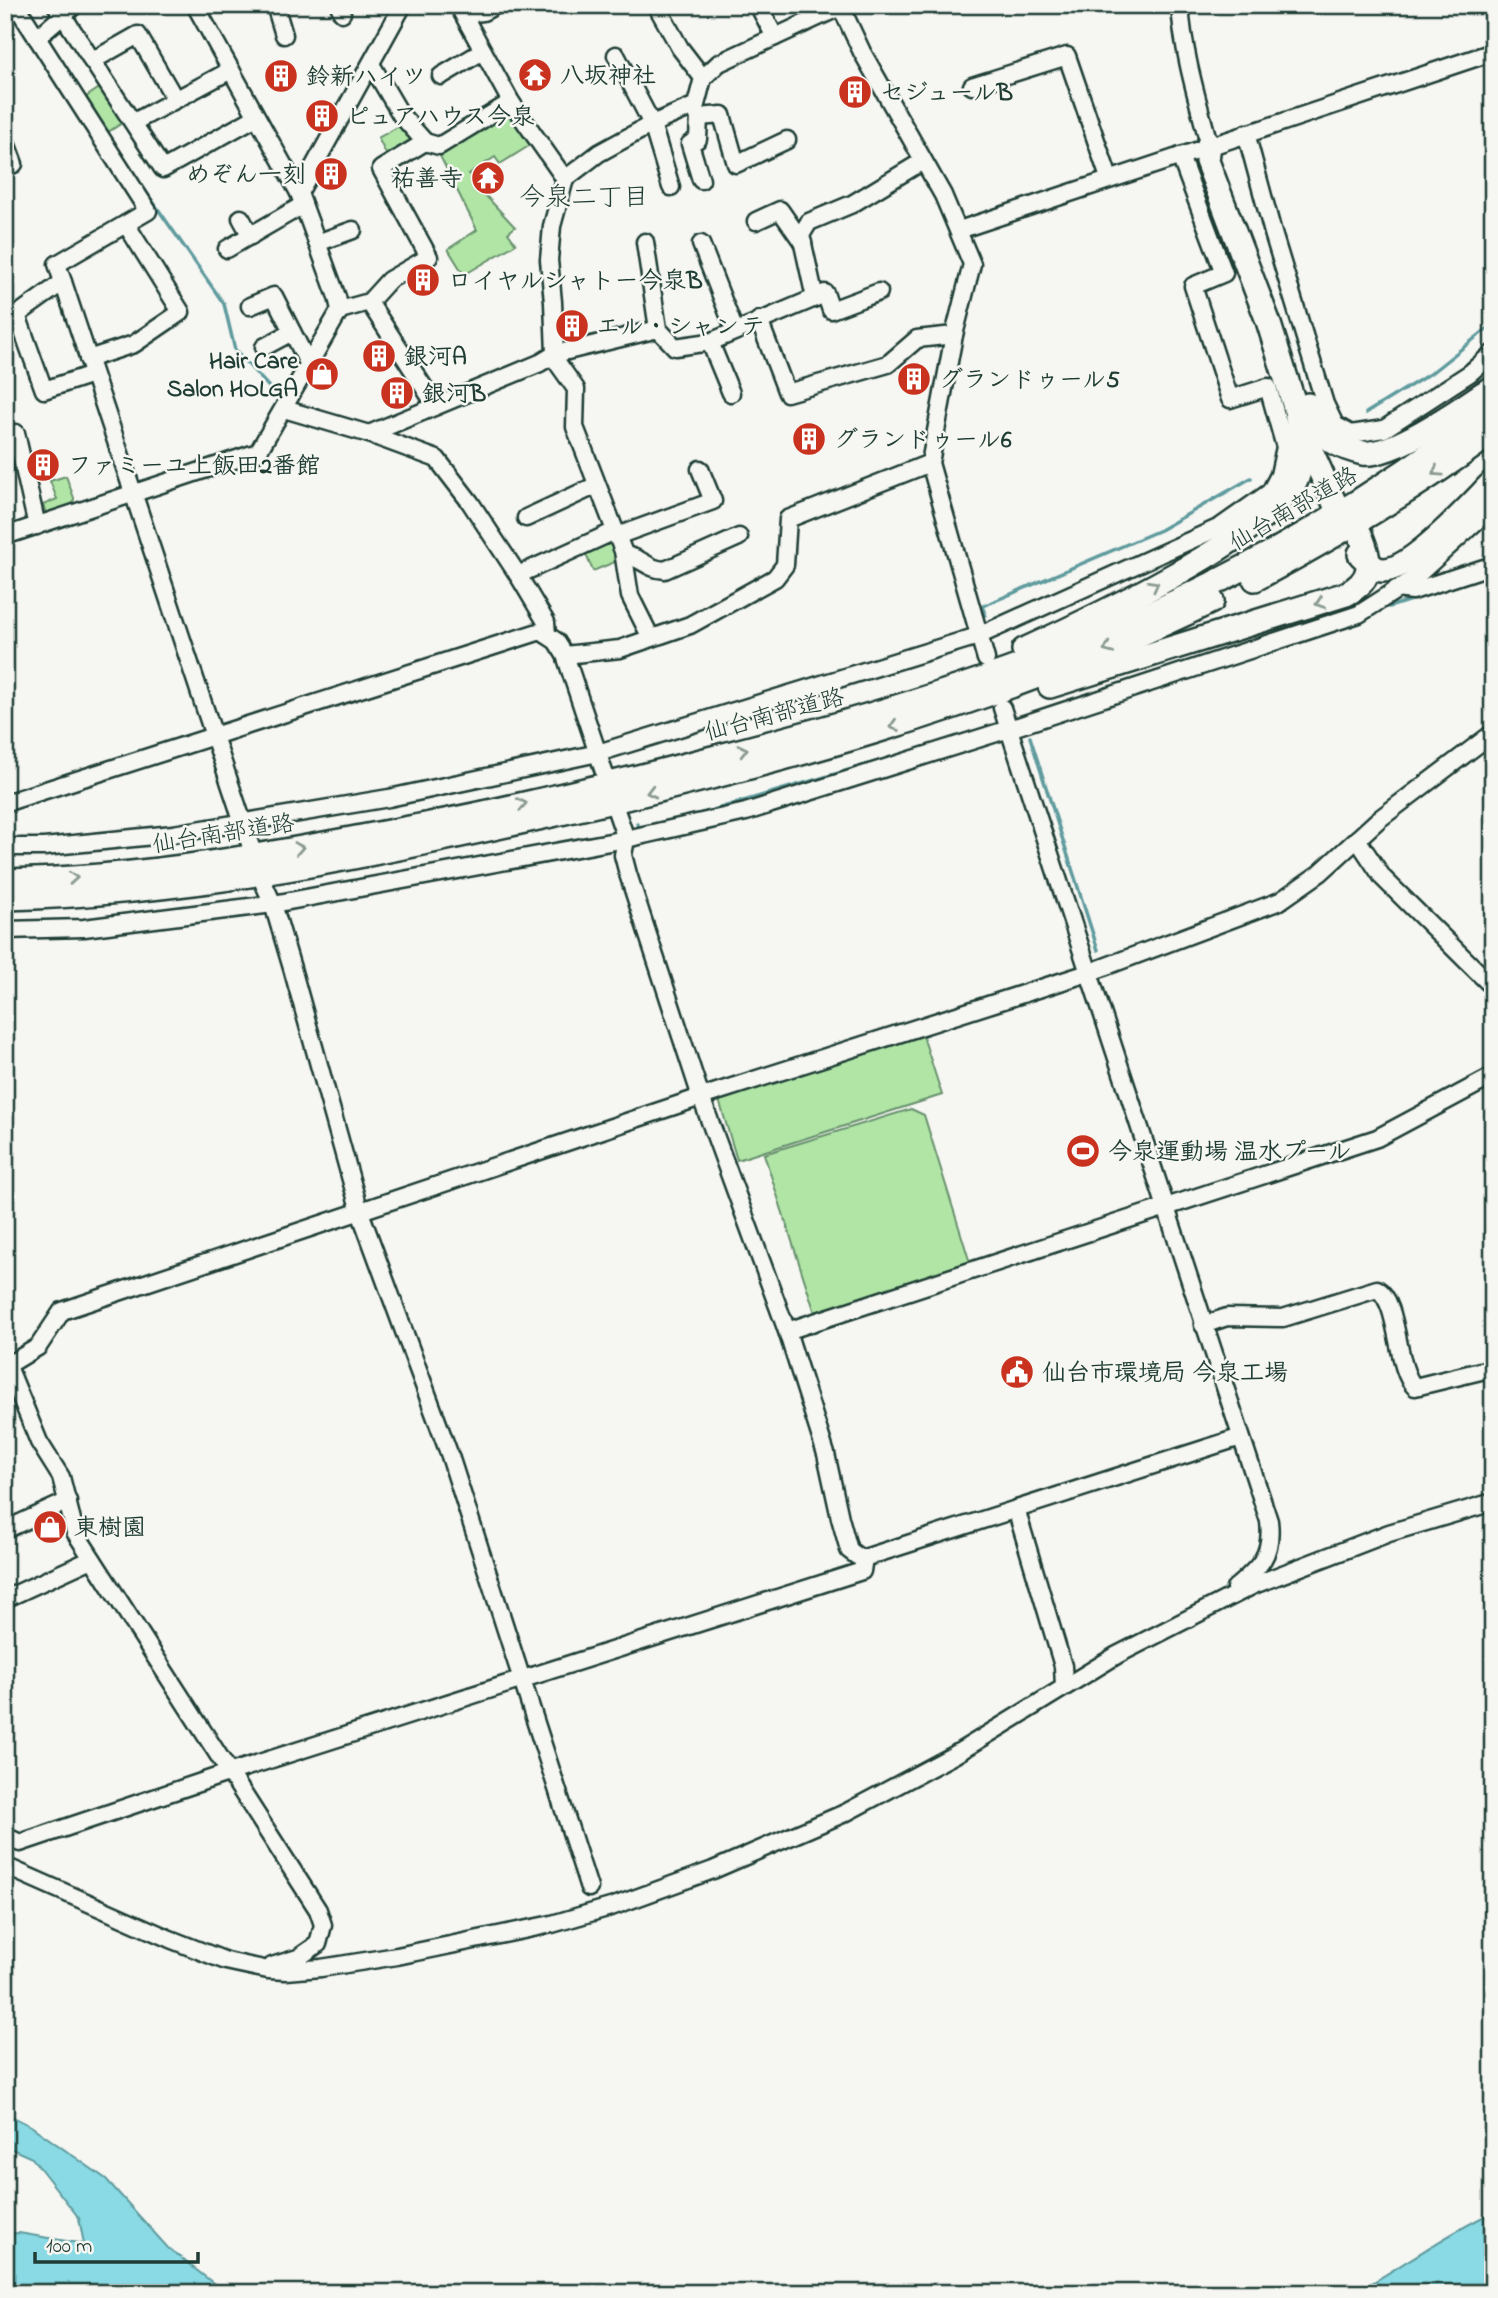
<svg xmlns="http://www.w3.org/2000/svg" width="1498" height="2298" font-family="'Indie Flower','Klee One',sans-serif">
	<rect width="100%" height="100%" fill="#f6f6f2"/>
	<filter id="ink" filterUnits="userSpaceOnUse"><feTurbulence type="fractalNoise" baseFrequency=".0143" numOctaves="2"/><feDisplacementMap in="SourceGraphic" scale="14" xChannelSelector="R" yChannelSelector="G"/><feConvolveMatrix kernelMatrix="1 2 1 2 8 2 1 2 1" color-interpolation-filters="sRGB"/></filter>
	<g filter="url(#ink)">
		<g fill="#b0e5a6" stroke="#68916d" stroke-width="2">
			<polygon points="104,85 127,120 108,132 86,97"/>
			<polygon points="512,110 532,144 500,164 495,157 469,174 486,196 515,227 508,233 516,244 464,275 448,249 477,230 438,152"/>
			<polygon points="403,124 413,135 413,142 387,156 378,138"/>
			<polygon points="66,476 74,498 73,506 47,515 43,505 57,499 50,481"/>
			<polygon points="611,540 618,554 617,561 593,571 584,550"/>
			<polygon points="923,1036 942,1095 737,1160 719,1100"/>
			<polygon points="911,1109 924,1115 971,1266 816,1316 764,1154"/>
		</g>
		<g fill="#89dae4" stroke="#5f9b9e" stroke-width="2">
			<polygon points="5,2113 31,2126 106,2179 168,2248 226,2293 40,2293 5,2281 5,2234 19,2233 84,2244 79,2218 32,2158 5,2146"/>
			<path d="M 1493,2212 L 1493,2293 L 1355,2293 C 1401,2267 1444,2235 1493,2212 Z"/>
		</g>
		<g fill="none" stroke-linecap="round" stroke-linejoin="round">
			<g stroke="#5f9b9e" stroke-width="3.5">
				<polyline points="142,186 224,304 235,350 278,397"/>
				<polyline points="1366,413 1431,373 1493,324"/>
				<polyline points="1389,607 1417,598"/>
				<polyline points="985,615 983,606 1160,530 1251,478"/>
				<polyline points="1307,623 1331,615"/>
				<polyline points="1030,737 1098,950"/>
				<polyline points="686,818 930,746"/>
				<polyline points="637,824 640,828 654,825"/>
			</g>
			<g stroke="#1f3d34" stroke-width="21">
				<g id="minor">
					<polyline points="16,5 148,211 57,264 251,847"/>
					<polyline points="56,5 163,169 256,117"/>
					<polyline points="195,5 299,193"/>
					<polyline points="275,5 284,35"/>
					<polyline points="339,5 342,13"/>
					<polyline points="458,5 511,102 565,179"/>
					<polyline points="758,5 775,37"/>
					<polyline points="840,5 862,52 943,195 972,264 954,335 930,463 986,659"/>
					<path d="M 1180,5 C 1183,53 1197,98 1209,144"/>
					<polyline points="463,14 483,12 496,5"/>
					<polyline points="37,38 75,5"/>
					<polyline points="616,55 652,124 671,187"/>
					<polyline points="92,61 138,35 175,99"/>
					<polyline points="441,76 483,51"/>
					<polyline points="703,78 719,63 840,7"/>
					<polyline points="972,86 1067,56 1109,178"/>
					<polyline points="693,107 699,117 722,115 736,164 787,140"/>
					<polyline points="699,117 698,139 690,144 701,180"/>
					<polyline points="134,122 231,70"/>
					<polyline points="1246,133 1273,233 1325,404 1335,425 1351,434 1384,429 1470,373 1493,353"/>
					<polyline points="5,140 14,164 5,167"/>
					<polyline points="425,142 439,146 511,102"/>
					<polyline points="241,218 251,236"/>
					<polyline points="756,221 780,210 803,243"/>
					<polyline points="959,230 1493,52"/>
					<polyline points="645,242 658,329"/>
					<polyline points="317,243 353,230"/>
					<polyline points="701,244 735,331"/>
					<polyline points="227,249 303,205"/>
					<polyline points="815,298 825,293 831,310 879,292"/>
					<polyline points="369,302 436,406"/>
					<polyline points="250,306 274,296 309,365"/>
					<polyline points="340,310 369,302 389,280 429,257 381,169 425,142 401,115 371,64"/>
					<polyline points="17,315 44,390 93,374"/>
					<polyline points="5,319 17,315 63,282"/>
					<polyline points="759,320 787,393 888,364 917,339 954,335"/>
					<polyline points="710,342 731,393"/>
					<polyline points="264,347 292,332"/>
					<polyline points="88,359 134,344 181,312 126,224"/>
					<polyline points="284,409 369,434 437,459 470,502 518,575 546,622 547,635"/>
					<polyline points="369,434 540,363 555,354 553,302 549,260 552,226 565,179 599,153 652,124 696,105 703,78 680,48 656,5"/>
					<polyline points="5,437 16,433 37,526"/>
					<polyline points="526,518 597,485"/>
					<polyline points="5,536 258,452 340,310 337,297 299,193 403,5"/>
					<polyline points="617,536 713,501 700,469"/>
					<path d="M 624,555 C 644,558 646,569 665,570 L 739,537"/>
					<polyline points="518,575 615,531"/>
					<polyline points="1396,589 1413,591 1493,565"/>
					<polyline points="651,638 630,596 623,551 575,427 576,389 554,358 555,354 658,329 675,347 710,342 815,298 801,235 809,222 852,204 923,161"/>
					<polyline points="565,655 620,649 690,625 775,578 785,565 788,519 930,463"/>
					<path d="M 1002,708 L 1269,1521 C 1273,1555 1260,1567 1235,1588"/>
					<polyline points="5,803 541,631 556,641 565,655 605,775"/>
					<polyline points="616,810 626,839 623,855 628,874 701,1097 787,1331 826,1454 840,1518 849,1550 857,1556 864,1558 1241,1437"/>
					<polyline points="1357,839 1383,878 1493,987"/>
					<polyline points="5,847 44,847 173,834 389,798 454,784 598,753 978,636 1220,527 1270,492 1279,475 1285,447 1268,387 1230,399 1193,286 1224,273 1180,156"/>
					<polyline points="263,882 273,904 292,968 360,1212 450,1456 589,1888"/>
					<polyline points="5,930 84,928 273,904 626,839 746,812 1009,729 1359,614 1412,580 1493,506"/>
					<path d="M 1203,1325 L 1227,1317 L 1283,1318 L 1377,1289 C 1400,1302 1395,1369 1415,1387 L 1493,1368"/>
					<polyline points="787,1331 1377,1138 1493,1076"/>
					<polyline points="5,1359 39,1442 61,1477 75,1532 318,1910 323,1925 318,1944 298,1958 272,1966"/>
					<polyline points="8,1365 38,1347 62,1311 701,1097 1088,973 1280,901 1320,873 1378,820 1493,733"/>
					<polyline points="1016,1509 1063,1666 1064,1686"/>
					<polyline points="5,1530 68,1501"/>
					<polyline points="5,1599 92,1559"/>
					<polyline points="5,1836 20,1843 228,1773 862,1571 864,1558"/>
					<polyline points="5,1866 170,1939 226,1961 268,1970 286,1971 321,1968 397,1956 552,1924 614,1906 713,1870 845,1813 954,1755 1117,1655 1254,1585 1389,1533 1493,1502"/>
				</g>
			</g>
			<g stroke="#1f3d34" stroke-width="28">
				<g id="highway">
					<polyline points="1209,144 1207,161 1268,321 1296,410 1312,453 1335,504"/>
					<path d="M 1308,405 C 1314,418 1320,433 1332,441 C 1340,446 1354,451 1363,453 C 1394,457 1466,405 1493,387"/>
					<path d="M 1360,554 C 1366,560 1373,569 1382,570 C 1411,572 1472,503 1493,482"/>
					<path d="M 1255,579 C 1338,535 1417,488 1493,432"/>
					<path d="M 1024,650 C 1081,624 1277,533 1297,478 C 1305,456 1299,432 1296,410"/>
					<path d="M 1050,686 L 1346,594 C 1375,579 1371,561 1360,534"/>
					<path d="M 5,881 C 149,879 289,851 430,824 C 526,805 621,782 716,757 C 862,720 1007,677 1145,616 C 1269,561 1385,489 1493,409"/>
					<path d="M 5,898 C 179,894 351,860 520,822 C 757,770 993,708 1212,601"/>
				</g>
			</g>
			<use href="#minor" stroke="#f6f6f2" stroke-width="16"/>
			<use href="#highway" stroke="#f6f6f2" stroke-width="23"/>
		</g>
		<defs><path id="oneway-chevron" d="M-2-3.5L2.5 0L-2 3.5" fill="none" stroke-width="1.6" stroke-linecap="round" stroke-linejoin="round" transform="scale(1.75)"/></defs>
		<g stroke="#8a9a93">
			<use href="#oneway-chevron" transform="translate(1437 472) rotate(146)"/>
			<use href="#oneway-chevron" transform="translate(1154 585) rotate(-29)"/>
			<use href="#oneway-chevron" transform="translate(1320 603) rotate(162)"/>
			<use href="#oneway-chevron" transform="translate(1108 649) rotate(157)"/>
			<use href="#oneway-chevron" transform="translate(894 726) rotate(163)"/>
			<use href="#oneway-chevron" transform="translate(743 750) rotate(-14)"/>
			<use href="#oneway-chevron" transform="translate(651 792) rotate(166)"/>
			<use href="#oneway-chevron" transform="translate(522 804) rotate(-12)"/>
			<use href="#oneway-chevron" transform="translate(299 848) rotate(-10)"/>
			<use href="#oneway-chevron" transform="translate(73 878) rotate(-4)"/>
		</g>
	</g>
	<defs>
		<g id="temple-disc" transform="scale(1.75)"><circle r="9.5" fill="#c8321e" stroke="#f6f6f2"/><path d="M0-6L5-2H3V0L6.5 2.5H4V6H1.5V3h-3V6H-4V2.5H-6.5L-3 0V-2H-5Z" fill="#fff"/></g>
		<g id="building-disc" transform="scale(1.75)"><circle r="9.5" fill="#c8321e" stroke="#f6f6f2"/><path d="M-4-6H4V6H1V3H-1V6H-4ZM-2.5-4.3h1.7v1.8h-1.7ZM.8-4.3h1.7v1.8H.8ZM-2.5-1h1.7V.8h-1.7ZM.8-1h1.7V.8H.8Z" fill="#fff"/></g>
		<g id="shop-disc" transform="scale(1.75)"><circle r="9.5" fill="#c8321e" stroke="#f6f6f2"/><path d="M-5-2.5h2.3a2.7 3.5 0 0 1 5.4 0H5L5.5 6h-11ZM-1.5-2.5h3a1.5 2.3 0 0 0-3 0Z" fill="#fff"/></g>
		<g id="stadium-disc" transform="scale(1.75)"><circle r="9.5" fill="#c8321e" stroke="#f6f6f2"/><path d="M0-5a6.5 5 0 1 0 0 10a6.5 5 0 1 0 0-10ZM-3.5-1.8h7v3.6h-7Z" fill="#fff"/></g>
		<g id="civic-disc" transform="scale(1.75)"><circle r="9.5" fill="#c8321e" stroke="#f6f6f2"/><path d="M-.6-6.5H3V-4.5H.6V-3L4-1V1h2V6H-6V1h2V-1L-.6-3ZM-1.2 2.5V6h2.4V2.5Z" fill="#fff"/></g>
	</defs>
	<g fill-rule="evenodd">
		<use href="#temple-disc" x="535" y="75"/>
		<use href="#building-disc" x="281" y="76"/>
		<use href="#building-disc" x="855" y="92"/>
		<use href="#building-disc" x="322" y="116"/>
		<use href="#building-disc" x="331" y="174"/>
		<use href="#temple-disc" x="488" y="178"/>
		<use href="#building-disc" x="423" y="280"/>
		<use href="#building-disc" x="572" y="326"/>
		<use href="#building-disc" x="379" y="356"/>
		<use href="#shop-disc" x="322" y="374"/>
		<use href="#building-disc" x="914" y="379"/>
		<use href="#building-disc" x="397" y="393"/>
		<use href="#building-disc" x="809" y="439"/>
		<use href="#building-disc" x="43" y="465"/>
		<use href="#stadium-disc" x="1083" y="1151"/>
		<use href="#civic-disc" x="1017" y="1372"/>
		<use href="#shop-disc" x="50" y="1527"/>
	</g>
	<g text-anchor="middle" stroke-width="5" stroke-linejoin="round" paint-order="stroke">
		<g font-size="24" font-weight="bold" fill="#1f3d34" stroke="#f6f6f2" text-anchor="start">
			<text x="560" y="83">八坂神社</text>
			<text x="306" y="84">鈴新ハイツ</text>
			<text x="880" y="100">セジュールB</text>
			<text x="346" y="124">ピュアハウス今泉</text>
			<text x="306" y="182" text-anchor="end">めぞん一刻</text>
			<text x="463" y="186" text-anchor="end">祐善寺</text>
			<text x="448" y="288">ロイヤルシャトー今泉B</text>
			<text x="596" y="334">エル・シャンテ</text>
			<text x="404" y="364">銀河A</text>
			<text x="298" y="368" text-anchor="end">Hair Care<tspan x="298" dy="28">Salon HOLGA</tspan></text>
			<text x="939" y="387">グランドゥール5</text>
			<text x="422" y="401">銀河B</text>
			<text x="834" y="447">グランドゥール6</text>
			<text x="68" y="473">ファミーユ上飯田2番館</text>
			<text x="1108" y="1159">今泉運動場 温水プール</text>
			<text x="1042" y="1380">仙台市環境局 今泉工場</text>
			<text x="74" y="1535">東樹園</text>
		</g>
		<g font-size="24" fill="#1f3d34" stroke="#f6f6f2">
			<text transform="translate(1293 508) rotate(-30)" y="8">仙台南部道路</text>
			<text transform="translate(774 714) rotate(-15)" y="8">仙台南部道路</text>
			<text transform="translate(223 833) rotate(-9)" y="8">仙台南部道路</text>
		</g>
		<g font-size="26" fill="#1f3d34" stroke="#f6f6f2">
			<text x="584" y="205">今泉二丁目</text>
		</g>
	</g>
	<rect width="1498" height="2298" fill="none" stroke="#f6f6f2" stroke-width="28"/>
	<rect x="14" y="14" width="1470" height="2270" fill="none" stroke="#1f3d34" stroke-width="2.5" filter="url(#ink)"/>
	<path d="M35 2252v10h163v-10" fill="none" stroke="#1f3d34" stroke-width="3.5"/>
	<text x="46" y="2252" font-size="21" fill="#1f3d34" stroke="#f6f6f2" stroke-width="5" paint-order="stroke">100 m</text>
</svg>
